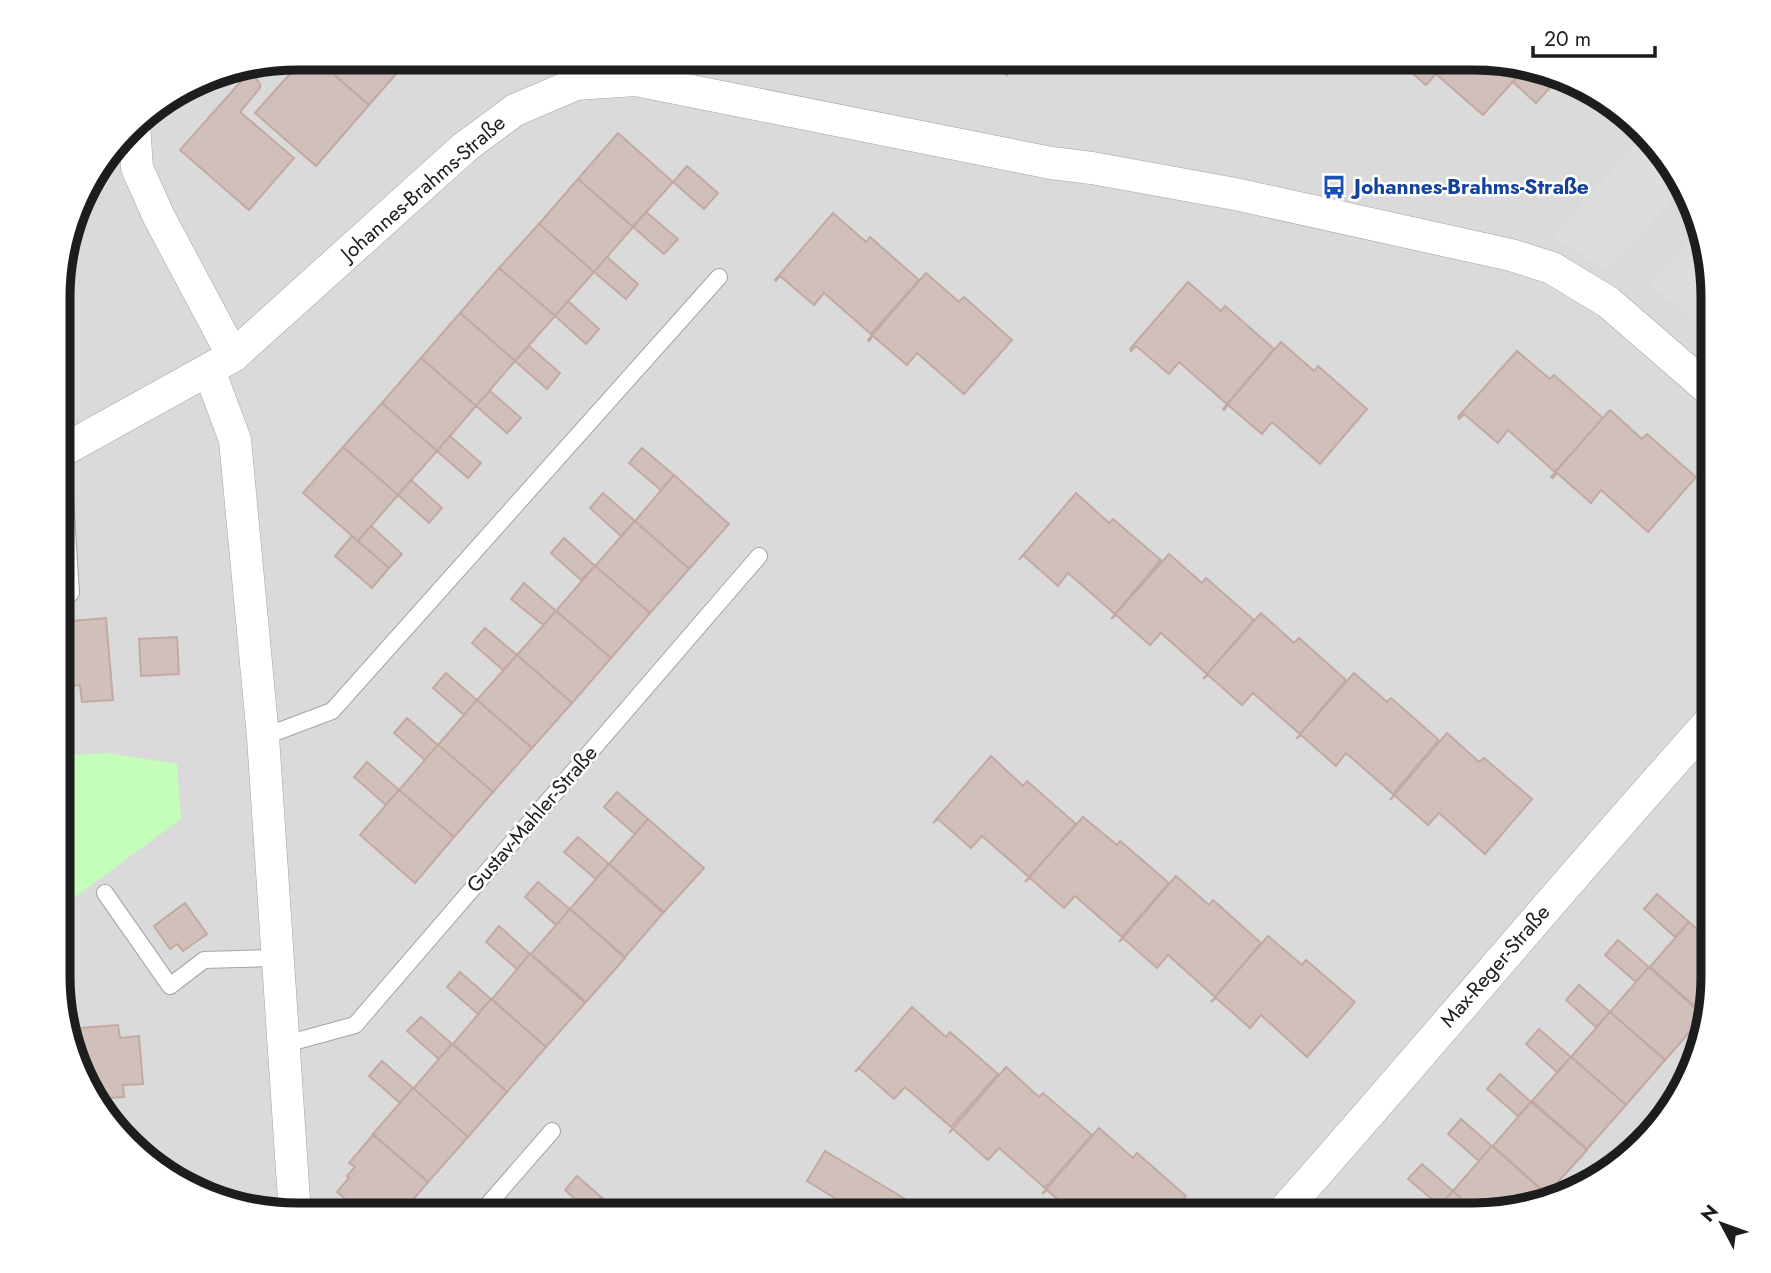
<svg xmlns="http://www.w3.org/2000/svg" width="1771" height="1273" font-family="Jost,sans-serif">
	<rect width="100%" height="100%" fill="#efe8e2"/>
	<polygon fill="#dbdada" points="297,58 1490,58 1565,76 1620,107 1688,191 1713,281 1713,992 1700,1054 1664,1122 1580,1190 1475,1215 281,1215 219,1202 151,1166 90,1095 60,1007 60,266 83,191 139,117 206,76"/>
	<polygon fill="#c4feba" points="108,753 177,764 181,819 60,908 60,756"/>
	<g fill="#ddd">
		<polygon points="1643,135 1685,186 1607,271 1553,236"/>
		<polygon points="1699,229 1713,281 1713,311 1699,327 1650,283"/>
	</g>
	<g fill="#d0bfbb" stroke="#c2aaa3" stroke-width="2">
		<polygon points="304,58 315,58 369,105 316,166 255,113"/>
		<polygon points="315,58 410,58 369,105"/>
		<polygon points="988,58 1021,58 1007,75"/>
		<polygon points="1395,58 1490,58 1526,67 1483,115 1436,74 1426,85"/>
		<polygon points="1526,67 1561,75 1536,103 1513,82"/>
		<polygon points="247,76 255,77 260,84 260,88 240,112 294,158 249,210 180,150 244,78"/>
		<polygon points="618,133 673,182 633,227 578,179"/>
		<polygon points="687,166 718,193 704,209 673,182"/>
		<polygon points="578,179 633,227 594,272 539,224"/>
		<polygon points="646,212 678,239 664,254 633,227"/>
		<polygon points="833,213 866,242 870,237 919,280 871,334 824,293 814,305 780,276 776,281 775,280"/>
		<polygon points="539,224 594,272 555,316 499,268"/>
		<polygon points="607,257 638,284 626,299 594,272"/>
		<polygon points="499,268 555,316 515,361 460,313"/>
		<polygon points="926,273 959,302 964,297 1012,340 964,394 917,353 907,365 873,336 869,341 868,340"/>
		<polygon points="1188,282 1221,311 1225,306 1274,349 1227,404 1179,362 1169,374 1136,346 1131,351 1130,349"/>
		<polygon points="568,301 599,329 586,344 555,316"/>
		<polygon points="460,313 515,361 476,406 421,358"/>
		<polygon points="1281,342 1314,371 1318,366 1367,409 1320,464 1272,422 1262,434 1228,405 1224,410 1223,409"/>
		<polygon points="529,346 560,373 547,389 515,361"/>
		<polygon points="1517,351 1550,379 1554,375 1603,418 1555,472 1508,430 1498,443 1464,414 1459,419 1458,417"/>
		<polygon points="421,358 476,406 437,451 382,403"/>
		<polygon points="490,391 521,418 507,433 476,406"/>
		<polygon points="382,403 437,451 398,495 343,447"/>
		<polygon points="1610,410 1642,439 1647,434 1696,477 1648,532 1601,490 1591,503 1557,473 1553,478 1551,477"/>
		<polygon points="450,436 481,463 468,478 437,451"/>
		<polygon points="343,447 398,495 358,541 303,493"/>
		<polygon points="642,448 674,475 661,490 629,463"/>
		<polygon points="674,475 729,524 689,569 635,521"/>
		<polygon points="411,480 442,508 429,523 398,495"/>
		<polygon points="603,493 635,521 621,536 590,508"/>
		<polygon points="1076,493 1109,523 1113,519 1161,560 1115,614 1068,573 1058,586 1023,555 1019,560"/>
		<polygon points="635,521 689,569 650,613 595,566"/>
		<polygon points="371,526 402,554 389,568 358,541"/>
		<polygon points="352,536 389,568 372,588 335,556"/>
		<polygon points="564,538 595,566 581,580 551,553"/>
		<polygon points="1169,554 1202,583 1206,578 1254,620 1207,674 1161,633 1150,645 1116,615 1111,619"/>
		<polygon points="595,566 650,613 611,658 556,611"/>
		<polygon points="524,583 556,611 543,625 511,599"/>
		<polygon points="556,611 611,658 572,703 517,655"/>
		<polygon points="1261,613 1294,643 1299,638 1346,680 1300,734 1253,693 1242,705 1208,675 1203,679"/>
		<polygon points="106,618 113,700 82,702 80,685 60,687 60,622"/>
		<polygon points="485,628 517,655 503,670 472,643"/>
		<polygon points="177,637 179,674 141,676 139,639"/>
		<polygon points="517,655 572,703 532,748 477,700"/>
		<polygon points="446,673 477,700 464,715 433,688"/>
		<polygon points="1354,673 1387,702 1391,698 1439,740 1393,794 1346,753 1336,766 1301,735 1296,739"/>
		<polygon points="477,700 532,748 493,792 438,745"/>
		<polygon points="407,718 438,745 425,760 394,733"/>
		<polygon points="1447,733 1479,762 1484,758 1532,799 1485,854 1439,813 1428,825 1394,795 1390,800"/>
		<polygon points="438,745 493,792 454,837 399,790"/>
		<polygon points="991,756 1023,786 1027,781 1076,824 1029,877 982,836 971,848 938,819 933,823"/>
		<polygon points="367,762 399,790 386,805 354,777"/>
		<polygon points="399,790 454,837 415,883 360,835"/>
		<polygon points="617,792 648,819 635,834 604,807"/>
		<polygon points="1083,817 1117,845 1120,841 1169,883 1122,937 1075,896 1064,908 1030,878 1025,882"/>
		<polygon points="648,819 704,868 664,912 609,864"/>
		<polygon points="578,837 609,864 596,879 564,852"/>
		<polygon points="609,864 663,913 625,957 570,909"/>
		<polygon points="1176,876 1209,905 1213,900 1261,943 1215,997 1168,955 1157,968 1123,938 1119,942"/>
		<polygon points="538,882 570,909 556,925 525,897"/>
		<polygon points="1657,894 1689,922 1675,937 1644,909"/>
		<polygon points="185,903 207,934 183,951 177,944 170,949 154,926"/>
		<polygon points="570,909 625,958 586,1002 531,954"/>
		<polygon points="1689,922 1713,943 1713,992 1709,1010 1705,1015 1650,967"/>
		<polygon points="499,926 530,954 517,969 486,942"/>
		<polygon points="1268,936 1302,965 1306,960 1355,1002 1307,1057 1261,1015 1250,1028 1216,998 1211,1002"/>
		<polygon points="1618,940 1649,967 1636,982 1605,955"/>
		<polygon points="530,954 585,1003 546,1047 492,999"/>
		<polygon points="1649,967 1704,1016 1665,1060 1610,1012"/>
		<polygon points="460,972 491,999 478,1014 447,987"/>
		<polygon points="1579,985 1610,1012 1596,1027 1566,1000"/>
		<polygon points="491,999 546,1047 507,1092 453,1044"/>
		<polygon points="912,1007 946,1037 950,1032 998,1074 951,1127 905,1087 894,1099 859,1068 855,1072"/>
		<polygon points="1610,1012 1665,1060 1626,1105 1571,1057"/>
		<polygon points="421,1017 452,1044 439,1059 407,1031"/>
		<polygon points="118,1025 120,1038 139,1036 143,1084 123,1085 124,1097 93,1099 90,1095 67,1029"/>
		<polygon points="1539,1029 1571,1057 1557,1072 1526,1044"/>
		<polygon points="452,1044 507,1092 468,1137 413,1089"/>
		<polygon points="1571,1057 1626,1105 1587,1149 1532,1101"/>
		<polygon points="382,1061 413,1088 400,1103 369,1076"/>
		<polygon points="1006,1067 1039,1097 1043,1093 1092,1135 1045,1188 999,1148 988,1160 953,1129 949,1133"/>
		<polygon points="1500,1074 1531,1102 1518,1116 1487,1089"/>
		<polygon points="413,1088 468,1137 428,1182 373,1134"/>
		<polygon points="1531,1102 1587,1150 1547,1194 1493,1146"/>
		<polygon points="1461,1119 1492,1146 1479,1161 1448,1134"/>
		<polygon points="1099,1128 1133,1158 1137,1153 1186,1196 1169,1215 1100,1215 1093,1209 1087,1215 1076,1215 1047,1190 1042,1194"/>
		<polygon points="373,1135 428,1182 400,1215 342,1215 351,1204 337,1192 349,1178 347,1176 355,1167 349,1163"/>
		<polygon points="1492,1146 1547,1195 1543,1199 1479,1214 1453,1191"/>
		<polygon points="825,1151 912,1203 905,1215 862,1215 807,1181"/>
		<polygon points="1422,1164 1453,1191 1440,1206 1408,1179"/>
		<polygon points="577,1176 608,1203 598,1215 592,1215 565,1190"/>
		<polygon points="1453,1191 1479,1214 1432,1215"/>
		<polygon points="608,1203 609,1203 623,1215 598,1215"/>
		<polygon points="912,1203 932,1215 905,1215"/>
	</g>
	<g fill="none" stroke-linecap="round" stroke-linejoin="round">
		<g stroke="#a4a4a4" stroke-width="18">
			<g id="lane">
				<polyline points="62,450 71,593"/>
				<polyline points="263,737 332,711 719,277"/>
				<polyline points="105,893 170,986 204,960 276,958"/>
				<polyline points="282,1045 355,1025 759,556"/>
				<polyline points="479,1215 552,1131"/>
			</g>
		</g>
		<g stroke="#a4a4a4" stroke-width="33">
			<g id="street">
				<polyline points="134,124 137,168 159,217 233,356"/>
				<polyline points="209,370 235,440 263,737 295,1215"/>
				<polyline points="60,452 233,356 465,147 515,110 576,84 636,80 1051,163 1092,168 1235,194 1511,255 1552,268 1608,302 1713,393"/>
				<path d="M 1280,1215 C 1426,1051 1566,881 1713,718"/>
			</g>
		</g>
		<use href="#lane" stroke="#fff" stroke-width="16"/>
		<use href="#street" stroke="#fff" stroke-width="32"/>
	</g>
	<defs>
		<g id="bus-bare" transform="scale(1.89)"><path d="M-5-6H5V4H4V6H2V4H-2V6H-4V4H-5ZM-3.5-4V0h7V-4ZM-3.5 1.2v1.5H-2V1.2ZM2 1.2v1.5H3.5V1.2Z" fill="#1a4fb4" stroke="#fff" stroke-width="2.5" paint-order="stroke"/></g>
	</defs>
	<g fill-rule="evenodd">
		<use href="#bus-bare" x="1334" y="187"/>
	</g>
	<g text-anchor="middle" stroke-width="5" stroke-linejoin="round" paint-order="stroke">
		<g font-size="21" font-weight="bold" fill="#164399" stroke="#fff" text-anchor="start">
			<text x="1354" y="194">Johannes-Brahms-Straße</text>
		</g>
		<g font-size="21" fill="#1d1d1d" stroke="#fff">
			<text transform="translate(423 188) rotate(-41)" y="7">Johannes-Brahms-Straße</text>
			<text transform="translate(532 819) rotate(-49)" y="7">Gustav-Mahler-Straße</text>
			<text transform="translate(1495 966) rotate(-49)" y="7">Max-Reger-Straße</text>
		</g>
	</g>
	<path d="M0 0H1771V1273H0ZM297 70H1474A227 227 0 0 1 1701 297V976A227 227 0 0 1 1474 1203H297A227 227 0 0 1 70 976V297A227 227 0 0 1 297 70Z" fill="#fff" fill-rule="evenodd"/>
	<path fill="none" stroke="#1d1d1d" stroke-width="9" d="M297 70H1474A227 227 0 0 1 1701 297V976A227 227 0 0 1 1474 1203H297A227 227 0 0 1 70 976V297A227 227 0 0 1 297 70Z"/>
	<g transform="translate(1722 1224) rotate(311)" stroke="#ffffff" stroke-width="5" paint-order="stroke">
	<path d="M0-5L12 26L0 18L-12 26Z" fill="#1d1d1d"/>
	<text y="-10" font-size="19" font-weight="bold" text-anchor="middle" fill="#1d1d1d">N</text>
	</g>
	<path d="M1533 46v10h122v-10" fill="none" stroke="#1d1d1d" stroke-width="3.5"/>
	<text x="1544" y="46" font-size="21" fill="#1d1d1d" stroke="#ffffff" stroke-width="5" paint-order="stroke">20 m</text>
</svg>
